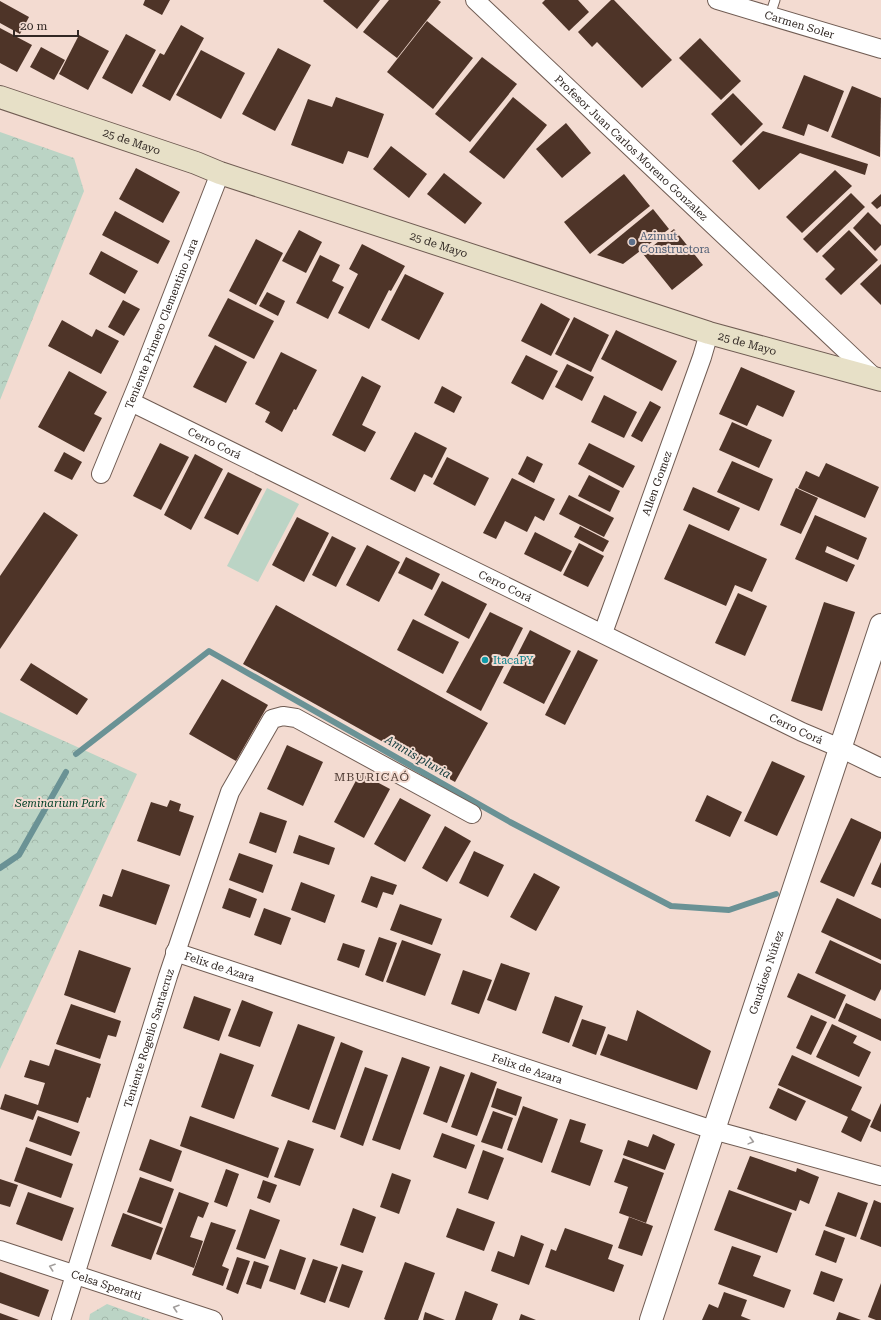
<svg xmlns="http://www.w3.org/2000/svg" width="881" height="1320" font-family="'Roboto Serif',serif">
	<defs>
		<pattern id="park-crowns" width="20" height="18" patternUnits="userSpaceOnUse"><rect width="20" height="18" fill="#bbd4c5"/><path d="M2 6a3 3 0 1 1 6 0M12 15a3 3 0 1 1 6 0" fill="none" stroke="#a1b6a9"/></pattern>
	</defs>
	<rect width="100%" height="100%" fill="#f3dbd1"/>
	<g fill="url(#park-crowns)">
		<polygon points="0,132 74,158 84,191 0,400"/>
		<polygon points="0,712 137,774 0,1069"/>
		<polygon points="107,1304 151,1320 89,1320 90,1314"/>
	</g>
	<polygon fill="#bbd4c5" points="267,488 299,504 258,582 227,566"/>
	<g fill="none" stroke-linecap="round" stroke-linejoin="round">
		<g stroke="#6a9295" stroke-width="6">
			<polyline points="76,754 209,651 510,822 671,906 729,910 776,894"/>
			<polyline points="0,868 19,855 66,772"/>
		</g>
	</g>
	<g fill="#4e3428">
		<polygon points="145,0 170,0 162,15 143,5"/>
		<polygon points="324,0 380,0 357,29 323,1"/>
		<polygon points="389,0 438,0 441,2 397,58 363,32"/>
		<polygon points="545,0 578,0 589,12 569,31 542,3"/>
		<polygon points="611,0 614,0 672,60 642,88 597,42 592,47 578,32"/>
		<polygon points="0,1 29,17 20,34 0,23"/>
		<polygon points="427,21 473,58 433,109 387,72"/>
		<polygon points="181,25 204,38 170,101 142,86 160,53 164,55"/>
		<polygon points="0,28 32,45 17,72 0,63"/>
		<polygon points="126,34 156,50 132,94 102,78"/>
		<polygon points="79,35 109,51 88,90 59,74"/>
		<polygon points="700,38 741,81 721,100 679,58"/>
		<polygon points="41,47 65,60 54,80 30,67"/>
		<polygon points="278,48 311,65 275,131 242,114"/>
		<polygon points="201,50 245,73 221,119 176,95"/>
		<polygon points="482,57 517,84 470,142 435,114"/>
		<polygon points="804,75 844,91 828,132 808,124 804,136 782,128"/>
		<polygon points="852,86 881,98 880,157 831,137"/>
		<polygon points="733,93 763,124 741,146 711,114"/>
		<polygon points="336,97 384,114 368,158 348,151 343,164 291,145 308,99 332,107"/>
		<polygon points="513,97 547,125 504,179 469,152"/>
		<polygon points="566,123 591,153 562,178 536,149"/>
		<polygon points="763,131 868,164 865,175 800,153 759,190 732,161"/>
		<polygon points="391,146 427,174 409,198 373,169"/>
		<polygon points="136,168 180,192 163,223 119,199"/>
		<polygon points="835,170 852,186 802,233 786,217"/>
		<polygon points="444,173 482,203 465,224 427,194"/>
		<polygon points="624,174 650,206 590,254 564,222"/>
		<polygon points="851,193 865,207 817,253 803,239"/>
		<polygon points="881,194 881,206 877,209 871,203"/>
		<polygon points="653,209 669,229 623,264 597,255"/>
		<polygon points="115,211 170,241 158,264 102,235"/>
		<polygon points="868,212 881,225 881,245 875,251 853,228"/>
		<polygon points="674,229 703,265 672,290 643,254"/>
		<polygon points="299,230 322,242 306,273 282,261"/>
		<polygon points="849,230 878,260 841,295 825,279 835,269 822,256"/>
		<polygon points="256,239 283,253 256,305 229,291"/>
		<polygon points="362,244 405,266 391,291 389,290 369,329 338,313 358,274 349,269"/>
		<polygon points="101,251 138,271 125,294 89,274"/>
		<polygon points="320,255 340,265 332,281 344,287 328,319 296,303"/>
		<polygon points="881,264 881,305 860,284"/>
		<polygon points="405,274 444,293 419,340 381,320"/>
		<polygon points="267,292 285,301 278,316 259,306"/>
		<polygon points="228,298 274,321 254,359 208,336"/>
		<polygon points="123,300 140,309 124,336 108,327"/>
		<polygon points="541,303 570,319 551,356 521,341"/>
		<polygon points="574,317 609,335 591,372 555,354"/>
		<polygon points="62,320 92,337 96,329 119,341 101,374 48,346"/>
		<polygon points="616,330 677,361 662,391 601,359"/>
		<polygon points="215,345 247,362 226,403 193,387"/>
		<polygon points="281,352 317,370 296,410 294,409 282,432 265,422 270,412 255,404"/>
		<polygon points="526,355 558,371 543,400 511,383"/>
		<polygon points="567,364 594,377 582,401 555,387"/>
		<polygon points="741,367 795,391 783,417 757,405 747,426 719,414"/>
		<polygon points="69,371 107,392 94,414 102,418 84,452 38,427"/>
		<polygon points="362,376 381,386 362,425 376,432 365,452 332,435"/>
		<polygon points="442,386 462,397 454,413 434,403"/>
		<polygon points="604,395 637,412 624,438 591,422"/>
		<polygon points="650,401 661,407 642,442 631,436"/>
		<polygon points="732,422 772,440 759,468 719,450"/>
		<polygon points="415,432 447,448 432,478 424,474 415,492 390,479"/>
		<polygon points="160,443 189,457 161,510 133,496"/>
		<polygon points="589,443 635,466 623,488 578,464"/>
		<polygon points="64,452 82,462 72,480 54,471"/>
		<polygon points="195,454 223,469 191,530 164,515"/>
		<polygon points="527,456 543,464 534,483 518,474"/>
		<polygon points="447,457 489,478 475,506 433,484"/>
		<polygon points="732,461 773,479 759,511 717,492"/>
		<polygon points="826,463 879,487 865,518 798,488 806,471 819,477"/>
		<polygon points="228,472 262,489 238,535 204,518"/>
		<polygon points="589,475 620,491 610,512 578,496"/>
		<polygon points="512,478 555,499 544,521 535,516 527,532 505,521 496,539 483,533"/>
		<polygon points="693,487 740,508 729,531 683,510"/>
		<polygon points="796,488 818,498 801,534 780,525"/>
		<polygon points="569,495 614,518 604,537 559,514"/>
		<polygon points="44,512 78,535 0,649 0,576"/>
		<polygon points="815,515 867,538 858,560 827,546 825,552 855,565 847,582 795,559"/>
		<polygon points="297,517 329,533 304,582 272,565"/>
		<polygon points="689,524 767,559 752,592 735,585 726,606 664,579"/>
		<polygon points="580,526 609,541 603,552 574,537"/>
		<polygon points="535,532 572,551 561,572 524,554"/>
		<polygon points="332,536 356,548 336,587 312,575"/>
		<polygon points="579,543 604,556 588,587 563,575"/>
		<polygon points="367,545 400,562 379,602 346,585"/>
		<polygon points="406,557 440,574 432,590 398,573"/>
		<polygon points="442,581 487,604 469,639 424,615"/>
		<polygon points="738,593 767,606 745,656 715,643"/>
		<polygon points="824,602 855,612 822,711 791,701"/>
		<polygon points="276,605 488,723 455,782 243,664"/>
		<polygon points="490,612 523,628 481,711 446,692"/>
		<polygon points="413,619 459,642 443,674 397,650"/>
		<polygon points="530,630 571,651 544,704 503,683"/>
		<polygon points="578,650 598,660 565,725 545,715"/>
		<polygon points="31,663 88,699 77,715 20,680"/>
		<polygon points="222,679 268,705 236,761 189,734"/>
		<polygon points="287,745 323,762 303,806 267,789"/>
		<polygon points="772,761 805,776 777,836 744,821"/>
		<polygon points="360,773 390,789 364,838 334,822"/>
		<polygon points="707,795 742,812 730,837 695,821"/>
		<polygon points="400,798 431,815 405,862 374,844"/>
		<polygon points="170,800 181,804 179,811 194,816 180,856 137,841 151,802 167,807"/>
		<polygon points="260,812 287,821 276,853 249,843"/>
		<polygon points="851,818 881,832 881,838 854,897 820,882"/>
		<polygon points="445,826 471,841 447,882 422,868"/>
		<polygon points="299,835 335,848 329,865 293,853"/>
		<polygon points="474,851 504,865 488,897 459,883"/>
		<polygon points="239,853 273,865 263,893 229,880"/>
		<polygon points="881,862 881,888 871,884"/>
		<polygon points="122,869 170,885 156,925 99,906 103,894 112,897"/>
		<polygon points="534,873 560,887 536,931 510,917"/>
		<polygon points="371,876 397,885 393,895 383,892 377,908 361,902"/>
		<polygon points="301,882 335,895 325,923 291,910"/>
		<polygon points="229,888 257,899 250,918 222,908"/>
		<polygon points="837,898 881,919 881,960 821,932"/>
		<polygon points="400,904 442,919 432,945 390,930"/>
		<polygon points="264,908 291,918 281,945 254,935"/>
		<polygon points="379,937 397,943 383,982 365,975"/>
		<polygon points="402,940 441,954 425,996 386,982"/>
		<polygon points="830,940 881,964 881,989 875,1001 815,973"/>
		<polygon points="343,943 365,950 359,968 337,960"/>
		<polygon points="79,950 131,968 115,1013 64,995"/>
		<polygon points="501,963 530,973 516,1011 487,1000"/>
		<polygon points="463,970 492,980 479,1014 451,1004"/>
		<polygon points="798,973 846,995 835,1019 787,997"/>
		<polygon points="194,996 231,1009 219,1041 183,1028"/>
		<polygon points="555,996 583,1006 569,1043 542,1033"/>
		<polygon points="242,1000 273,1012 260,1047 228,1036"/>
		<polygon points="846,1003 881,1019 881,1041 838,1021"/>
		<polygon points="71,1004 121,1021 116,1037 108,1035 100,1059 56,1044"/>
		<polygon points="637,1010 711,1051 697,1090 600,1055 608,1034 627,1041"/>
		<polygon points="811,1015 827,1022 811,1055 796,1048"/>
		<polygon points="582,1019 606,1027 596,1055 572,1046"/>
		<polygon points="298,1024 335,1037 309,1110 271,1096"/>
		<polygon points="832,1024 857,1036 853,1043 871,1052 859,1077 816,1057"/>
		<polygon points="341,1042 363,1051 335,1130 312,1122"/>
		<polygon points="55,1049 101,1064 90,1098 87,1097 78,1123 37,1110 33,1120 0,1109 5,1094 38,1105 45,1083 24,1077 30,1060 49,1066"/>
		<polygon points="220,1053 254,1065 234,1119 201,1107"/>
		<polygon points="792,1055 862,1087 851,1110 871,1120 861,1142 841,1132 848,1117 778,1085"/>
		<polygon points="402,1057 430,1067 400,1150 372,1140"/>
		<polygon points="440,1066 465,1075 447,1123 423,1114"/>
		<polygon points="365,1067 388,1075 363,1146 340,1137"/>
		<polygon points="471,1072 497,1082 477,1136 451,1127"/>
		<polygon points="497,1088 522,1097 516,1116 491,1107"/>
		<polygon points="778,1088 806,1101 796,1121 769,1108"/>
		<polygon points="881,1103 881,1132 870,1127"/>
		<polygon points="523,1106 558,1119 542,1163 507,1150"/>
		<polygon points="493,1111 513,1118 502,1149 481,1142"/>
		<polygon points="38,1116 80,1132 71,1156 29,1141"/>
		<polygon points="190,1116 279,1148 268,1178 180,1146"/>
		<polygon points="570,1119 586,1124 580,1142 603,1150 590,1186 551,1172"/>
		<polygon points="442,1133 475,1145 466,1169 433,1157"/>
		<polygon points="653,1134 675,1144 665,1170 623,1155 628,1140 648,1147"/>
		<polygon points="150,1139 182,1151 171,1182 139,1170"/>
		<polygon points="288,1140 314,1149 300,1186 274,1177"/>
		<polygon points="26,1147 73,1164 61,1198 14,1181"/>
		<polygon points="483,1150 504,1158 488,1200 468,1193"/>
		<polygon points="750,1156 796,1172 797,1168 819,1177 809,1204 800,1200 796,1211 737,1189"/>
		<polygon points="623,1158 664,1173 646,1223 619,1213 628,1187 614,1182"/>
		<polygon points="226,1169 239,1174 227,1207 214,1202"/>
		<polygon points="392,1173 411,1180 399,1214 380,1207"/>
		<polygon points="140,1177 174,1189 161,1224 127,1212"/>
		<polygon points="0,1179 18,1185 10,1207 0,1204"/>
		<polygon points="263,1180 277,1185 270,1203 257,1198"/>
		<polygon points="729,1190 792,1213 777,1253 714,1230"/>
		<polygon points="28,1192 74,1208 62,1241 16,1224"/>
		<polygon points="179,1192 209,1203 203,1218 198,1216 190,1237 203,1241 194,1268 156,1254"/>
		<polygon points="838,1192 868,1203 856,1237 825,1226"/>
		<polygon points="874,1200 881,1203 881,1247 860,1239"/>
		<polygon points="353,1208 376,1217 363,1253 340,1245"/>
		<polygon points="457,1208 495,1222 484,1251 446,1237"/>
		<polygon points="250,1209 280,1220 265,1259 236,1249"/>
		<polygon points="123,1213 163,1228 151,1260 111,1246"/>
		<polygon points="629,1217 653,1226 642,1256 618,1248"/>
		<polygon points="211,1222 236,1230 222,1266 229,1269 223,1286 192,1275"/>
		<polygon points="565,1228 613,1245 608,1259 624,1265 614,1292 545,1267 551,1249 556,1251"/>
		<polygon points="824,1230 845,1238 836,1263 815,1255"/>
		<polygon points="521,1235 544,1244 529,1285 491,1271 498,1251 514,1257"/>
		<polygon points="732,1246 761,1256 753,1276 791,1290 784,1308 718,1284"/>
		<polygon points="280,1249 306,1258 295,1290 269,1281"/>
		<polygon points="237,1257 250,1261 238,1294 226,1289"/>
		<polygon points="313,1259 338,1267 325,1303 300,1294"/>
		<polygon points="254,1261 269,1266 261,1289 246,1284"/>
		<polygon points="405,1262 435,1273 418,1320 386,1320 384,1319"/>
		<polygon points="342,1264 363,1271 349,1308 329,1301"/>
		<polygon points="821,1271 843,1279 834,1302 813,1294"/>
		<polygon points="0,1272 49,1290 39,1317 0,1303"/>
		<polygon points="881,1283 881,1320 876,1320 868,1317"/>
		<polygon points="465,1291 498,1304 492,1320 455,1320"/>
		<polygon points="724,1292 747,1300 741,1316 751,1320 702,1320 709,1304 718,1308"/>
		<polygon points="425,1312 445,1320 423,1320"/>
		<polygon points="839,1312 861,1320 836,1320"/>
		<polygon points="0,1313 19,1320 0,1320"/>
		<polygon points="521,1314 536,1320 519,1320"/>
	</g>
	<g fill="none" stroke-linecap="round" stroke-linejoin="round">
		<g stroke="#705c53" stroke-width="11">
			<polyline id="service" points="770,15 775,0"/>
		</g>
		<g stroke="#705c53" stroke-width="20">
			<g id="minor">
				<path id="s1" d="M 475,0 L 875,378"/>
				<path id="s2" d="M 717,0 L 881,49"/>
				<path id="s3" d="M 131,402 L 802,732 L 840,748 L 881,768"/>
				<path id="s4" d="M 101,474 L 140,379 L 220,173"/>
				<path id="s5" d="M 603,633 L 702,357 L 709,333"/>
				<path id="s6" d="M 175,952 L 713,1130 L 881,1176"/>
				<path id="s7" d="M 0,1250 L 213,1320"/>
				<path id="s8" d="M 61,1320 L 168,976 L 230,792 L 272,719 L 283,716 L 296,718 L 472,814"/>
			</g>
		</g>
		<g stroke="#705c53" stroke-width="24">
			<g id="tertiary">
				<path id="s9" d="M 651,1320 L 881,625"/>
			</g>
		</g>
		<g stroke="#705c53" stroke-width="24">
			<g id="secondary">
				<path id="s10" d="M 0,97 L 196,163 L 220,173 L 709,333 L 881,380"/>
			</g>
		</g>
		<use href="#service" stroke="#fff" stroke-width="9"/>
		<use href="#minor" stroke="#fff" stroke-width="18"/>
		<use href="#tertiary" stroke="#fff" stroke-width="22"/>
		<use href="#secondary" stroke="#e7e0c7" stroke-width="22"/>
	</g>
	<defs><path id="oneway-chevron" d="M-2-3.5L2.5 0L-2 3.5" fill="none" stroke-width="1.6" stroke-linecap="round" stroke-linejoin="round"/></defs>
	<g stroke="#a29e9c">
		<use href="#oneway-chevron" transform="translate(751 1141) rotate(15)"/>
		<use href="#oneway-chevron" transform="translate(52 1267) rotate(-161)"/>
		<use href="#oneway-chevron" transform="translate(176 1308) rotate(-162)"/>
	</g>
	<circle fill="#5c6f8a" stroke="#f3dbd1" stroke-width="1.5" cx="632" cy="242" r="4"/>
	<circle fill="#0f9aa8" stroke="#f3dbd1" stroke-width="1.5" cx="485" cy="660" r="4"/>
	<g text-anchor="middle" stroke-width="4" stroke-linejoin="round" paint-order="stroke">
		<g font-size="11" fill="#312824" stroke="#f3dbd1">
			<text dy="4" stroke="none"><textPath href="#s2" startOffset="86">Carmen Soler</textPath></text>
			<text dy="4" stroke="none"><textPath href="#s10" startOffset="139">25 de Mayo</textPath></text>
			<text dy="4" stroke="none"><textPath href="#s1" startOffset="215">Profesor Juan Carlos Moreno Gonzalez</textPath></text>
			<text dy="4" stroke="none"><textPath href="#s10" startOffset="463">25 de Mayo</textPath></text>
			<text dy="4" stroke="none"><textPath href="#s4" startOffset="162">Teniente Primero Clementino Jara</textPath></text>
			<text dy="4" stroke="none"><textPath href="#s10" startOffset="787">25 de Mayo</textPath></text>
			<text dy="4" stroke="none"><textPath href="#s3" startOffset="93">Cerro Corá</textPath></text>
			<text dy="4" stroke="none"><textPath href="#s5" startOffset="159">Allen Gomez</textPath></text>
			<text dy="4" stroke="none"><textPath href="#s3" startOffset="417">Cerro Corá</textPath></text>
			<text dy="4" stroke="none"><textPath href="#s3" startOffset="741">Cerro Corá</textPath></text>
			<text dy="4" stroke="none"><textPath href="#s6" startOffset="47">Felix de Azara</textPath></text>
			<text dy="4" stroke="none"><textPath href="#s9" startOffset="366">Gaudioso Núñez</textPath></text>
			<text dy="4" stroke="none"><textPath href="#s8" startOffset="295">Teniente Rogelio Santacruz</textPath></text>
			<text dy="4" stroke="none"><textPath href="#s6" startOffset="371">Felix de Azara</textPath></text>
			<text dy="4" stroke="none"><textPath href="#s7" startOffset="112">Celsa Speratti</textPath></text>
		</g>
		<g font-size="11" fill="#4e5e75" stroke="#f3dbd1" text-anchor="start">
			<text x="640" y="240">Azimut<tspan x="640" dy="13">Constructora</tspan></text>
		</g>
		<g font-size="11" fill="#0d838f" stroke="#f3dbd1" text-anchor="start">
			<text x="493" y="664">ItacaPY</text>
		</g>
		<g font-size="11" font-style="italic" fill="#024128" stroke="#f3dbd1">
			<text x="60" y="807">Seminarium Park</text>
		</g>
		<g font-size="12" font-style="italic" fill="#143c3e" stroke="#f3dbd1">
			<text transform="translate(418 757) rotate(30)" y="4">Amnis pluvia</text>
		</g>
		<g font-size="12" letter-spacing="1" fill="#513e36" stroke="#f3dbd1">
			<text x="372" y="781">MBURICAÓ</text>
		</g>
	</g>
	<path d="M14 30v6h64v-6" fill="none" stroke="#312824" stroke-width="2"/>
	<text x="20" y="30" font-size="12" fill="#312824" stroke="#f3dbd1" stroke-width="3" paint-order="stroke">20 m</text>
</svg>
